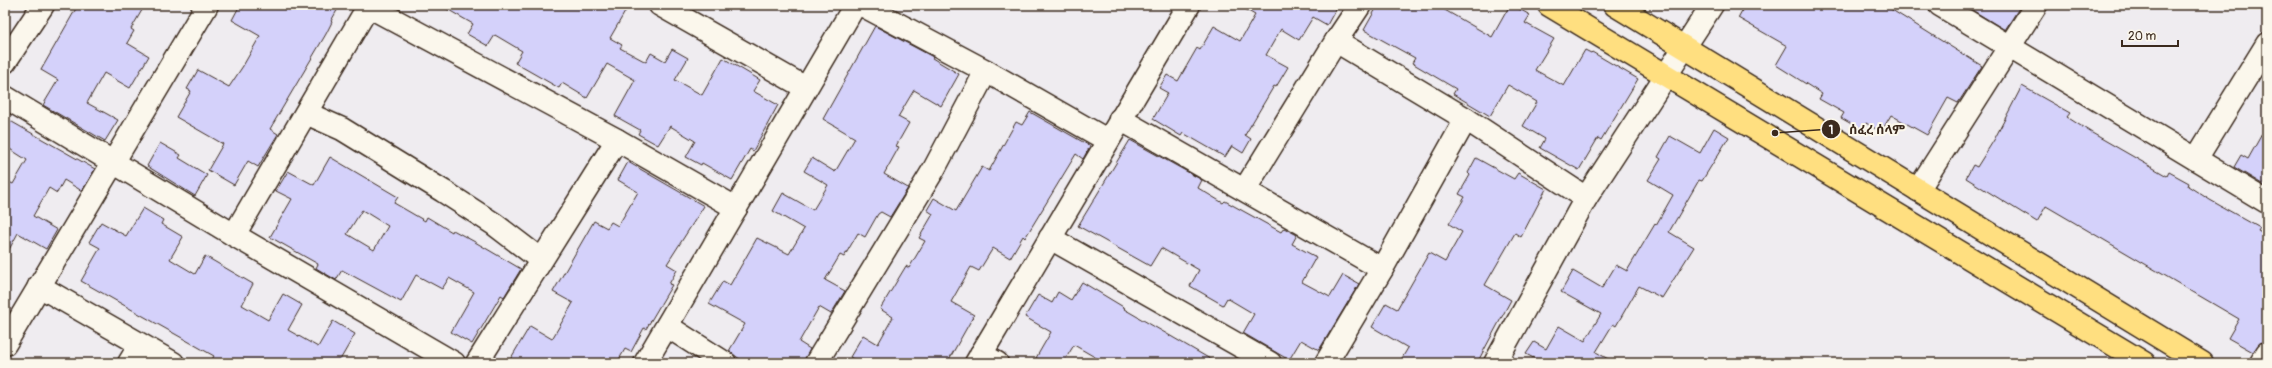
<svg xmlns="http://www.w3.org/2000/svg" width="2272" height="368" font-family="Pangolin,'Noto Sans Ethiopic',sans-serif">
	<rect width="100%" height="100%" fill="#efecf0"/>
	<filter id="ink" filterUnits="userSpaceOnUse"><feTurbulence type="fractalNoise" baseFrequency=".025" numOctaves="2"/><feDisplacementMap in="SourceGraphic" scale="8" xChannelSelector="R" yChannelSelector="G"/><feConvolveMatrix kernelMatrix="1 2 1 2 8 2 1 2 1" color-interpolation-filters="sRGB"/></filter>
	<g filter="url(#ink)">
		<g fill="#d4d1fa" stroke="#3b2a1e" fill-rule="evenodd">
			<polygon points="78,5 145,5 131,29 134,31 127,43 149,56 130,88 104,73 87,103 118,120 105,141 43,105 58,80 41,70"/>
			<polygon points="240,5 340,5 331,21 332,22 326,34 270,129 278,134 258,167 248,161 234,185 208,170 223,144 176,117 191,91 187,89 198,70 229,87 243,66 260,36 232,20"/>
			<polygon points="440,5 629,5 610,38 622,45 620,48 646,62 651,53 665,61 672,49 688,58 675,80 702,95 723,58 760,80 753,91 778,105 753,151 750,149 732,180 702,163 701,165 686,157 695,141 670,126 658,145 638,134 640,130 615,116 635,80 607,64 587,98 562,83 559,88 515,63 522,51 495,35 488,46 467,34 473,24"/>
			<polygon points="1238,5 1338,5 1327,25 1313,17 1299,40 1281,29 1266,55 1288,67 1276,87 1274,86 1245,135 1251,139 1243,153 1232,146 1225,157 1183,133 1181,136 1153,119 1168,93 1159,88 1167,75 1178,81 1197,48 1200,50 1214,26 1240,41 1255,15"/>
			<polygon points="1378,5 1436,5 1492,37 1510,5 1512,5 1530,15 1525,23 1554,39 1535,70 1564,86 1585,50 1591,53 1592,52 1638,79 1601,140 1598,138 1579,170 1540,148 1545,139 1523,126 1537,102 1508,85 1490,116 1453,94 1456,89 1412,63 1415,58 1364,30"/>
			<polygon points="1745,5 1884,5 1982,66 1958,103 1948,98 1927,135 1891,115 1881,132 1866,123 1862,130 1841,118 1844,113 1819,99 1822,94 1776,65 1787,46 1738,18"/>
			<polygon points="1964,5 2021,5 2005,30"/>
			<polygon points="875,26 933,57 932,58 959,74 941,106 914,90 898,117 909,123 896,146 899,147 884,174 908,188 890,217 881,212 878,214 865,237 858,233 844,257 840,255 825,280 845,291 831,314 819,307 799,342 810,349 804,363 745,363 729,351 745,324 709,304 723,281 730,285 757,238 789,254 804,229 773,211 783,193 813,210 828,185 804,171 812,158 835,172 855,138 823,119"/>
			<polygon points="2022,86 2070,113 2067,117 2092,133 2167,176 2169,172 2189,183 2188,186 2210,200 2260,228 2258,231 2267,236 2267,341 2261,342 2253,352 2228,338 2239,319 2046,206 2037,222 1966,178 1973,165 1977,167 1994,140"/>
			<polygon points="1030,112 1090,146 1083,159 1076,154 1025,238 1023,236 1010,258 993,248 979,271 971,267 951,302 974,315 947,363 860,363 850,357 863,335 878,344 893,317 880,309 906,266 909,268 925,241 919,238 933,214 927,210 934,198 956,211 982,167 989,171 1016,122 1022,125"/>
			<polygon points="5,118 95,169 82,191 64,180 57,193 49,188 33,216 57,230 46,249 18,233 5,257 5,180 13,184 27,160 5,146"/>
			<polygon points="2267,125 2267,187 2234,167 2241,155 2248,159"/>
			<polygon points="1714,128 1729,137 1702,181 1699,180 1669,232 1694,247 1662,298 1639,286 1616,326 1613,324 1596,352 1615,363 1537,363 1539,361 1526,354 1534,342 1546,349 1559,326 1585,341 1601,314 1561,292 1573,271 1602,288 1616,265 1627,271 1655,224 1656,225 1673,195 1648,180 1661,159 1658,157 1670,136 1700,153"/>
			<polygon points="1130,140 1202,180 1198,188 1223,203 1225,201 1281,232 1284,228 1297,235 1292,244 1316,257 1302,282 1330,297 1343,275 1359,284 1319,350 1301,340 1289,360 1243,333 1254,314 1227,298 1223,305 1190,286 1199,270 1161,248 1150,266 1078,226"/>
			<polygon points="160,143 181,155 179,158 207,175 195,196 147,166"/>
			<path d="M 330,157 L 398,197 L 394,203 L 425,221 L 427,217 L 452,232 L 453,230 L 475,242 L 521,269 L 504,297 L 501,295 L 472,344 L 451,332 L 474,292 L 449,278 L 442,289 L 416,275 L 401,302 L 342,270 L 336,280 L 316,268 L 318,264 L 270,237 L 292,199 L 276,191 L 288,171 L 314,185 ZM 362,210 L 388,226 L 374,250 L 347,234 Z"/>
			<polygon points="1476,158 1514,179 1518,173 1546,189 1521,237 1515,233 1485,285 1511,300 1477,363 1399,363 1408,348 1372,327 1386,303 1397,309 1429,253 1445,262 1462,232 1449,224 1465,197 1459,194 1470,175 1468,173"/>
			<polygon points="628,162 704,206 667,264 677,270 669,284 672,285 646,329 644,328 631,352 625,349 617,363 508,363 530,326 552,339 573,303 553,292 594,221 607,228 611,222 618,226 638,192 618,180"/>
			<polygon points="143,208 163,220 161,224 183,237 170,259 195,274 205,256 253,284 242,305 268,320 283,294 302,305 288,330 318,347 333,321 355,334 340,360 345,363 210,363 214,356 81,281 100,248 89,242 101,222 126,236"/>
			<polygon points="1082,282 1125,308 1124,309 1217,363 1105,363 1074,345 1063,363 1045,363 1036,358 1051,332 1025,317 1038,295 1052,303 1058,292 1071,300"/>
		</g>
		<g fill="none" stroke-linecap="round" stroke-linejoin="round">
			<g stroke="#3b2a1e" stroke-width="25">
				<g id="minor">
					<polyline points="660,5 806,88"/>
					<polyline points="862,5 986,71 1107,140"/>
					<polyline points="1940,5 2267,202"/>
					<polyline points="368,6 617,140 736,208"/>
					<polyline points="1336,41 1466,119 1586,198"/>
					<polyline points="5,62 43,5"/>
					<polyline points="5,97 234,235 454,363"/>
					<polyline points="306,113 342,129 443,191 494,224 541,260"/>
					<polyline points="1120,119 1382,269"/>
					<polyline points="2196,159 2267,44"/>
					<polyline points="1245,189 1336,41 1360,5"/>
					<polyline points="1918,190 2036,5"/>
					<polyline points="234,235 369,5"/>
					<polyline points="1050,238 1270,363"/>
					<polyline points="39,286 173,363"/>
					<polyline points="667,326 725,363"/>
					<polyline points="5,344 207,5"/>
					<polyline points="981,354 997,363"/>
					<polyline points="129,363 140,345"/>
					<polyline points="477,363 617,140"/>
					<polyline points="645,363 855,5"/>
					<polyline points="816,363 934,169 986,71"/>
					<polyline points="976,363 1189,5"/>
					<polyline points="1326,363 1382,269 1466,119"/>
					<polyline points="1495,363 1586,198 1712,5"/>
					<polyline points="2261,363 2267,353"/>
				</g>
			</g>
			<g stroke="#3b2a1e" stroke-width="25">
				<g id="major">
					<polyline points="1549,5 2144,363"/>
					<polyline points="1615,5 2202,363"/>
				</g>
			</g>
			<use href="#minor" stroke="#fbf7ec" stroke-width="22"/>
			<use href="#major" stroke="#ffdf80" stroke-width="22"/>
		</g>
	</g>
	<path fill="none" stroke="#3b2a1e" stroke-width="1.5" d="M1775 133L1831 129"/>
	<g fill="#3b2a1e" stroke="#fbf7ec" stroke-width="1.5">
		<circle cx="1775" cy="133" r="4"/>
		<circle cx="1831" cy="129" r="10"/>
	</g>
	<g font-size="12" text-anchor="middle" font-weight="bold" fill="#fff">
		<text x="1831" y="134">1</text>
	</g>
	<g font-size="13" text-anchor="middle" font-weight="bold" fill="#3b2a1e" stroke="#fbf7ec" stroke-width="4" stroke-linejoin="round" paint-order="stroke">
		<text x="1877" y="134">ሰፈረ ሰላም</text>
	</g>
	<rect width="2272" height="368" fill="none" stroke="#fbf7ec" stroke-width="20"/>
	<rect x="10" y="10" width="2252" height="348" fill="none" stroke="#3b2a1e" stroke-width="1.5" filter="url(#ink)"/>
	<path d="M2122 40v6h56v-6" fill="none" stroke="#3b2a1e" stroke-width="2"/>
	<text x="2128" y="40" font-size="12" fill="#3b2a1e" stroke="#fbf7ec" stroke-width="3" paint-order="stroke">20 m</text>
</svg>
